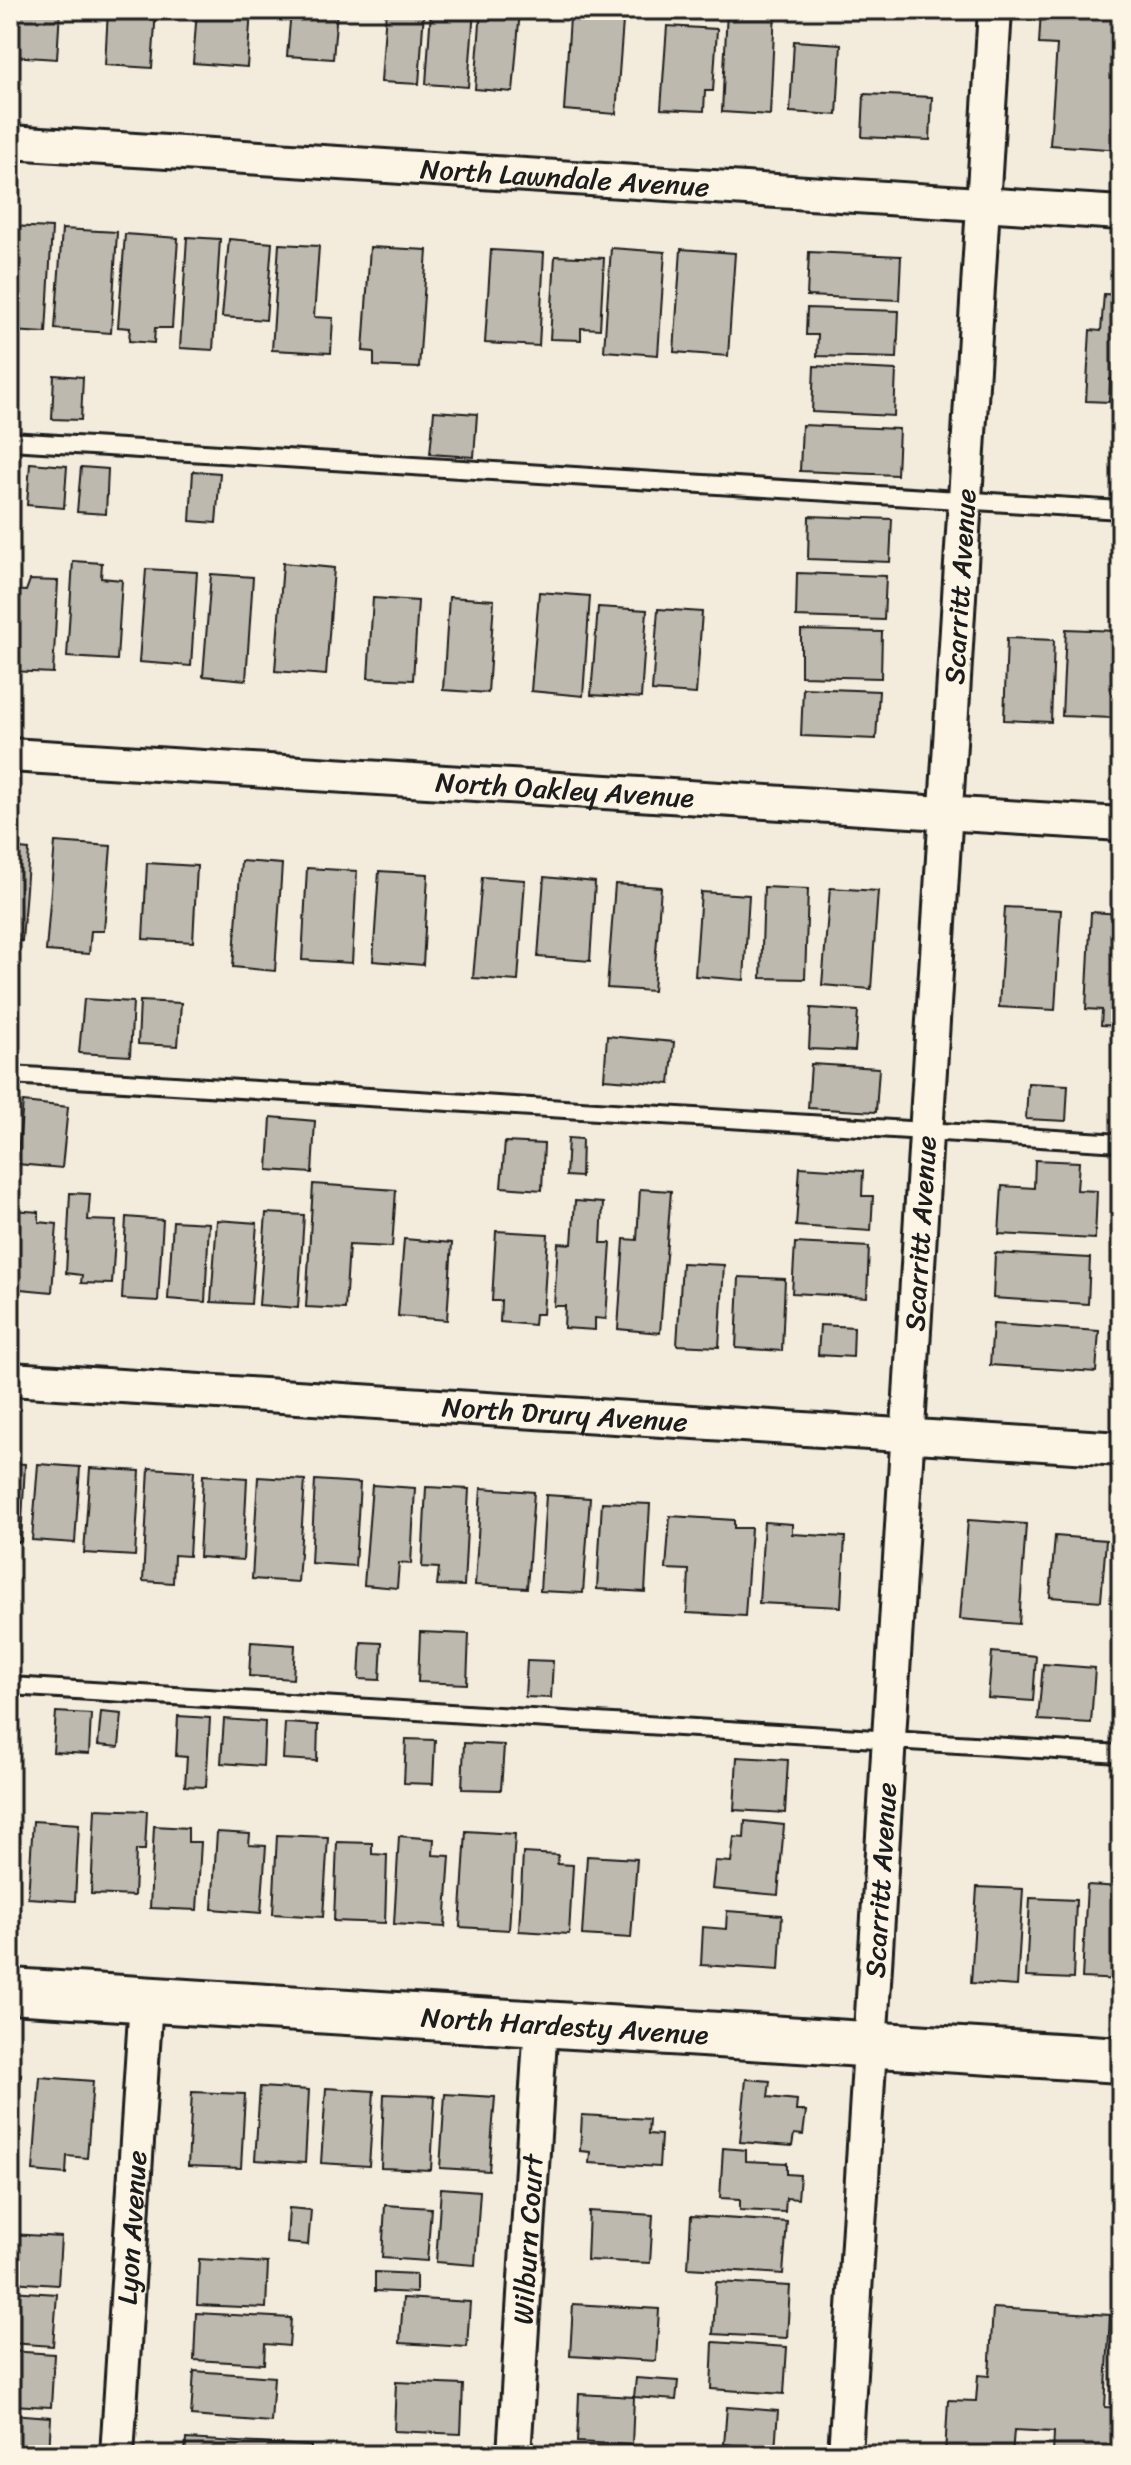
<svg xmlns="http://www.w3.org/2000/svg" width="1131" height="2465" font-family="Sriracha,sans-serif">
	<rect width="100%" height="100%" fill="#f3ecdd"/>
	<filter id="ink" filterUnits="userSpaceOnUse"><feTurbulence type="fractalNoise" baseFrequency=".0125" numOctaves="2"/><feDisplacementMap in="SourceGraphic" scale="16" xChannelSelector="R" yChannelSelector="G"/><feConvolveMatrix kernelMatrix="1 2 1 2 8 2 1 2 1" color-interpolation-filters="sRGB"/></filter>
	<g filter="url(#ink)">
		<g fill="#beb9ae" stroke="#1c1c1c" stroke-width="2">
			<polygon points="11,10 60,10 57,59 10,56"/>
			<polygon points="108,10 156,10 152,68 105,65"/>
			<polygon points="197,10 251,10 247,67 193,63"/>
			<polygon points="291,10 337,10 333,59 287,56"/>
			<polygon points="386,10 424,10 419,84 381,82"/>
			<polygon points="431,10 474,10 468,87 426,84"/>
			<polygon points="481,10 520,10 513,92 475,89"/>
			<polygon points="727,10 775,10 770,115 722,112"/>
			<polygon points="870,10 941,10 940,18 870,15"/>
			<polygon points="1041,10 1121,10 1121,150 1050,145 1057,45 1039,44"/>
			<polygon points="570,17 623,21 616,114 564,110"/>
			<polygon points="667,26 717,29 713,91 705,91 704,111 661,109"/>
			<polygon points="794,41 841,44 837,115 790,112"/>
			<polygon points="864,94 932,97 930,140 862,137"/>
			<polygon points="10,226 52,228 46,333 10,331"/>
			<polygon points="62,229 117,232 111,333 55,329"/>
			<polygon points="125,234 178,238 172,328 155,328 154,343 129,341 130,328 118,327"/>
			<polygon points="187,237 220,239 213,350 180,348"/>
			<polygon points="229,239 272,243 266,320 222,317"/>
			<polygon points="279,244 319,246 314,317 333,318 331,353 272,350"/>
			<polygon points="370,247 427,250 419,368 374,366 374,352 363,351"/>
			<polygon points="611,248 665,252 658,355 604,351"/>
			<polygon points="681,249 735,253 728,356 674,352"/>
			<polygon points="491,250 544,253 539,346 485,343"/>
			<polygon points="809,252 901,256 899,300 807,296"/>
			<polygon points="555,256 604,258 600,329 581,328 581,340 550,339"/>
			<polygon points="1104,294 1121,295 1121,380 1110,379 1109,402 1086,401 1090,330 1101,331"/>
			<polygon points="807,308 899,311 897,358 817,356 818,335 806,335"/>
			<polygon points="814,366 896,370 894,416 812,412"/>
			<polygon points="54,375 83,377 81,420 52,419"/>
			<polygon points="10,380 20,381 16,424 10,423"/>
			<polygon points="434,411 477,414 474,457 430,454"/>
			<polygon points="802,425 899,429 897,475 800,471"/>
			<polygon points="30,463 67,466 64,508 27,505"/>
			<polygon points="81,467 108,469 106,514 77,512"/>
			<polygon points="193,471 220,473 216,523 190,521"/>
			<polygon points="809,516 892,519 890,562 808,559"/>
			<polygon points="73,561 102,563 101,578 122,580 117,660 67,657"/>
			<polygon points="283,563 334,568 326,675 275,671"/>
			<polygon points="146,569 197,572 191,666 139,662"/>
			<polygon points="797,573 886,576 884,620 796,617"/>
			<polygon points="211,574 253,577 246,680 203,676"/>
			<polygon points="30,580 58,581 53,673 10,671 10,590 26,591"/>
			<polygon points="539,592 590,596 583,696 531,691"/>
			<polygon points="449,597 494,600 488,693 443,690"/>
			<polygon points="373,598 418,601 413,680 368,678"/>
			<polygon points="598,607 647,610 641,698 591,695"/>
			<polygon points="658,609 702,612 696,694 652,691"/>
			<polygon points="1066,629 1117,631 1113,718 1062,716"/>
			<polygon points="801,630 882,632 881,678 801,676"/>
			<polygon points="1007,638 1054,640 1051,722 1004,720"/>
			<polygon points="803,688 879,691 876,739 801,736"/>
			<polygon points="55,842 111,846 104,931 91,931 89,954 46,951"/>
			<polygon points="10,848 29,850 22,941 10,940"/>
			<polygon points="241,861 282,864 275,971 233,967"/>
			<polygon points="147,863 197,866 193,942 143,939"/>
			<polygon points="307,868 357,871 352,963 302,960"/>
			<polygon points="379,871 428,874 423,965 373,961"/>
			<polygon points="482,877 525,880 518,981 473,978"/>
			<polygon points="544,877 595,882 590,961 538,957"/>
			<polygon points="615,884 661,887 653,991 607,988"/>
			<polygon points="764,887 808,889 805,979 761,978"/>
			<polygon points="830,888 878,891 871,989 822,985"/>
			<polygon points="701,892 749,895 744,980 695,976"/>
			<polygon points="1005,907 1061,910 1055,1010 999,1007"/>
			<polygon points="1091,912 1121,914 1121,1026 1101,1025 1102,1010 1086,1009"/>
			<polygon points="84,999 133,1002 130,1056 79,1053"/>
			<polygon points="140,1001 181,1003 178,1046 138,1044"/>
			<polygon points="811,1008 858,1011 855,1051 809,1049"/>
			<polygon points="607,1036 674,1042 670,1084 604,1079"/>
			<polygon points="811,1064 879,1068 876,1112 808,1108"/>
			<polygon points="1028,1083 1068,1085 1066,1121 1026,1119"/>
			<polygon points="23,1102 68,1107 62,1168 17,1164"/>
			<polygon points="271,1117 315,1121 312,1173 268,1170"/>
			<polygon points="568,1138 582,1139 581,1177 566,1176"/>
			<polygon points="505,1142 544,1144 542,1190 501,1187"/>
			<polygon points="1035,1160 1079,1162 1077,1190 1097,1191 1095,1239 999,1234 1002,1186 1034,1188"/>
			<polygon points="800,1167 863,1171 862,1196 873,1196 871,1231 796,1226"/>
			<polygon points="313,1184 396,1190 392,1247 349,1245 345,1309 306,1307"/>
			<polygon points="640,1189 671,1191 660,1333 618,1329 624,1239 637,1240"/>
			<polygon points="70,1193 90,1194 88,1220 116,1221 112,1284 81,1283 82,1275 66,1273"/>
			<polygon points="575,1201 603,1203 601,1243 611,1243 606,1319 595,1318 595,1330 564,1328 565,1306 554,1306 558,1243 572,1244"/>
			<polygon points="13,1210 39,1212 39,1222 57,1224 52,1292 10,1288"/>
			<polygon points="266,1213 304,1215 298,1308 259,1305"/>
			<polygon points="126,1217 163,1220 158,1301 122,1299"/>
			<polygon points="217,1220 257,1223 251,1304 211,1302"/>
			<polygon points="173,1221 209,1223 205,1302 168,1299"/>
			<polygon points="496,1231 548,1234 543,1314 535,1314 534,1325 500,1322 501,1301 492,1301"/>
			<polygon points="404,1239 452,1243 447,1320 398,1316"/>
			<polygon points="795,1243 869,1247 867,1297 792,1293"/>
			<polygon points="995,1253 1090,1258 1088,1304 993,1298"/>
			<polygon points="682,1263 724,1265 719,1347 677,1345"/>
			<polygon points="739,1277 785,1279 782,1351 736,1348"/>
			<polygon points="993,1324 1099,1331 1096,1372 990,1365"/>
			<polygon points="820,1325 854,1327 853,1357 818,1355"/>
			<polygon points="10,1463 25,1464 21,1542 10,1542"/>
			<polygon points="38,1464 80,1467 75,1543 32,1540"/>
			<polygon points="90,1468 140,1471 135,1556 84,1553"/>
			<polygon points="149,1468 194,1471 189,1556 174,1555 173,1583 143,1581"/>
			<polygon points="203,1475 247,1478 243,1560 199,1557"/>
			<polygon points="258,1477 305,1480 298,1582 252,1579"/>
			<polygon points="315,1480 360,1483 355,1566 311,1563"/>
			<polygon points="372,1485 415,1488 411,1564 399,1563 397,1588 364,1585"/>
			<polygon points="426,1487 469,1489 464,1586 437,1585 439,1568 422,1567"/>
			<polygon points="481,1488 534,1492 527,1588 475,1585"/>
			<polygon points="546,1495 590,1498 583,1593 540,1591"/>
			<polygon points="602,1502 650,1504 645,1592 597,1589"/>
			<polygon points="670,1516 734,1520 734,1528 751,1528 745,1616 687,1613 689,1570 666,1569"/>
			<polygon points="968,1520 1026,1524 1019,1624 960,1619"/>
			<polygon points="764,1522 792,1524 792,1534 845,1537 841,1607 759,1603"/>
			<polygon points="1055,1536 1106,1540 1101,1601 1050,1597"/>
			<polygon points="420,1632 469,1634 467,1684 418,1682"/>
			<polygon points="251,1642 295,1645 293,1679 249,1676"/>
			<polygon points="361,1642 382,1643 380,1680 359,1679"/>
			<polygon points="992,1652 1036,1656 1033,1701 988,1698"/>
			<polygon points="527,1660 553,1661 551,1698 525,1697"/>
			<polygon points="1043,1664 1095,1668 1091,1723 1038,1720"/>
			<polygon points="1117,1699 1121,1699 1121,1724 1115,1724"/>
			<polygon points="56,1712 91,1714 89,1754 53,1752"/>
			<polygon points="101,1712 122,1714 119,1747 98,1745"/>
			<polygon points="178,1716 210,1718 206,1787 185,1786 187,1757 176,1756"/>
			<polygon points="224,1719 265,1722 263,1766 221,1763"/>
			<polygon points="285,1723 318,1725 317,1761 283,1759"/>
			<polygon points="406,1739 435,1740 433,1784 404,1783"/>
			<polygon points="464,1743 504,1745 501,1790 462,1789"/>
			<polygon points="737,1757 788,1760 785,1813 734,1810"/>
			<polygon points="95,1809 147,1811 145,1850 136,1850 134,1896 91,1894"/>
			<polygon points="33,1821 79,1824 75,1901 28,1898"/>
			<polygon points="745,1821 784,1825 778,1895 712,1889 715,1861 731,1862 734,1837 744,1838"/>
			<polygon points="154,1826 188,1828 188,1842 201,1842 197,1910 150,1908"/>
			<polygon points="10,1827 19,1828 15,1899 10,1898"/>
			<polygon points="466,1831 515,1834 509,1930 460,1927"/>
			<polygon points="217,1832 250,1834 249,1845 266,1846 261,1913 212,1909"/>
			<polygon points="277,1835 328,1837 323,1917 273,1914"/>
			<polygon points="399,1836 434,1839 433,1855 450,1856 445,1927 394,1924"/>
			<polygon points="337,1842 372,1843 372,1854 387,1855 385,1923 334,1921"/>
			<polygon points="523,1853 558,1855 557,1864 573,1865 569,1934 519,1931"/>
			<polygon points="587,1856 637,1859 631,1938 582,1935"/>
			<polygon points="1087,1885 1121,1887 1121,1980 1082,1978"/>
			<polygon points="977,1887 1023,1889 1017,1986 971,1983"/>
			<polygon points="1030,1898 1076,1900 1073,1979 1026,1977"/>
			<polygon points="727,1911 782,1915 779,1970 701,1965 703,1927 726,1929"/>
			<polygon points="10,2073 21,2074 14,2147 10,2146"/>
			<polygon points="40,2077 93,2081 87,2158 67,2156 66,2174 33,2171"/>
			<polygon points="746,2079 770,2081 768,2097 797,2100 796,2111 806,2111 803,2135 794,2134 792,2146 740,2142"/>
			<polygon points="260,2087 309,2090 305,2163 255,2160"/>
			<polygon points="326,2088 374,2091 369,2166 321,2163"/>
			<polygon points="192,2092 245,2094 241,2168 188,2166"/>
			<polygon points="384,2094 435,2096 431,2170 381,2168"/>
			<polygon points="445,2094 495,2097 489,2171 440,2168"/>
			<polygon points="582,2115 649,2119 648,2134 661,2135 659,2167 589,2163 590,2152 580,2151"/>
			<polygon points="723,2148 746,2150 746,2161 787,2163 787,2174 800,2175 798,2199 786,2198 785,2212 740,2210 740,2199 720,2198"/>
			<polygon points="441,2188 480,2191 475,2265 436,2262"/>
			<polygon points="385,2205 431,2208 427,2261 382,2258"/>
			<polygon points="289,2208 311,2210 308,2245 287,2243"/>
			<polygon points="589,2211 653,2215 650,2263 587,2260"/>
			<polygon points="691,2216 787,2222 783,2274 688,2268"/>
			<polygon points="10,2234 61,2237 58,2285 10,2282"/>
			<polygon points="199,2259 268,2263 266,2308 197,2305"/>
			<polygon points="375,2272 416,2274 416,2293 375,2291"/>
			<polygon points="716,2282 790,2286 787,2338 713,2334"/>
			<polygon points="10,2291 57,2294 53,2346 10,2343"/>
			<polygon points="403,2298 470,2302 467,2347 400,2343"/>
			<polygon points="573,2304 659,2309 656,2361 570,2356"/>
			<polygon points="993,2308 1110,2315 1105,2407 1121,2408 1119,2455 1053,2455 1054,2432 1014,2430 1012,2455 945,2455 948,2400 976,2401 978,2375 989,2376"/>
			<polygon points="196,2313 291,2318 289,2346 265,2344 264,2364 194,2360"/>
			<polygon points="713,2342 787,2347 784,2394 711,2389"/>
			<polygon points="10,2351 54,2354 51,2407 10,2405"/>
			<polygon points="194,2371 274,2377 271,2422 191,2416"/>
			<polygon points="636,2378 678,2381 676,2400 634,2397"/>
			<polygon points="396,2382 463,2385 461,2434 394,2431"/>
			<polygon points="579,2394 634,2397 632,2445 577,2442"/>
			<polygon points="727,2407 778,2411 775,2449 724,2444"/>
			<polygon points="10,2414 51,2417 49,2455 10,2455"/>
			<polygon points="186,2439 311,2446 310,2455 185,2455"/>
		</g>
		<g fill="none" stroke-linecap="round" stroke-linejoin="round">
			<g stroke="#1c1c1c" stroke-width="22">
				<g id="lane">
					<polyline points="10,441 1121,510"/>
					<polyline points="10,1075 1121,1143"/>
					<polyline points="10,1686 1121,1754"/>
				</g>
			</g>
			<g stroke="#1c1c1c" stroke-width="38">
				<g id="street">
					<path id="s1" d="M 10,142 L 1121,213"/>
					<path id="s2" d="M 10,755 L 1121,824"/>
					<path id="s3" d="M 10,1379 L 1121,1449"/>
					<path id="s4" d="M 117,2455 L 146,2000"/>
					<path id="s5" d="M 514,2455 L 541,2023"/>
					<path id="s6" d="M 845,2455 L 995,10"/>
				</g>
			</g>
			<g stroke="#1c1c1c" stroke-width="50">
				<g id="secondary">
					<path id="s7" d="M 10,1991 L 1121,2060"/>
				</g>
			</g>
			<use href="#lane" stroke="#fcf5e5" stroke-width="16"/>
			<use href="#street" stroke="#fcf5e5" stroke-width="32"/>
			<use href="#secondary" stroke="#fcf5e5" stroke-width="44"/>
		</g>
	</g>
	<g text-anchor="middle" stroke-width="7" stroke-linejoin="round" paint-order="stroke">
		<g font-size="28" fill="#1c1c1c" stroke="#fcf5e5">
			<text dy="10" stroke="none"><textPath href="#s1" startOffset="556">North Lawndale Avenue</textPath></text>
			<text dy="10" stroke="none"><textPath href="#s6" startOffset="1872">Scarritt Avenue</textPath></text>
			<text dy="10" stroke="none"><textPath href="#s2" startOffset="556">North Oakley Avenue</textPath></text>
			<text dy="10" stroke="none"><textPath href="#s6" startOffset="1224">Scarritt Avenue</textPath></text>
			<text dy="10" stroke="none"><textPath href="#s3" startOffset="556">North Drury Avenue</textPath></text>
			<text dy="10" stroke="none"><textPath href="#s6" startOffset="576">Scarritt Avenue</textPath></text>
			<text dy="10" stroke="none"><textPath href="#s7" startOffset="556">North Hardesty Avenue</textPath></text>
			<text dy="10" stroke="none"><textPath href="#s4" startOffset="228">Lyon Avenue</textPath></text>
			<text dy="10" stroke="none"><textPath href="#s5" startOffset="216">Wilburn Court</textPath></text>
		</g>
	</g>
	<rect width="1131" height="2465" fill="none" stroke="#fcf5e5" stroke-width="40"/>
	<rect x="20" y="20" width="1091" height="2425" fill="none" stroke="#1c1c1c" stroke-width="3" filter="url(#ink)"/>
</svg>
